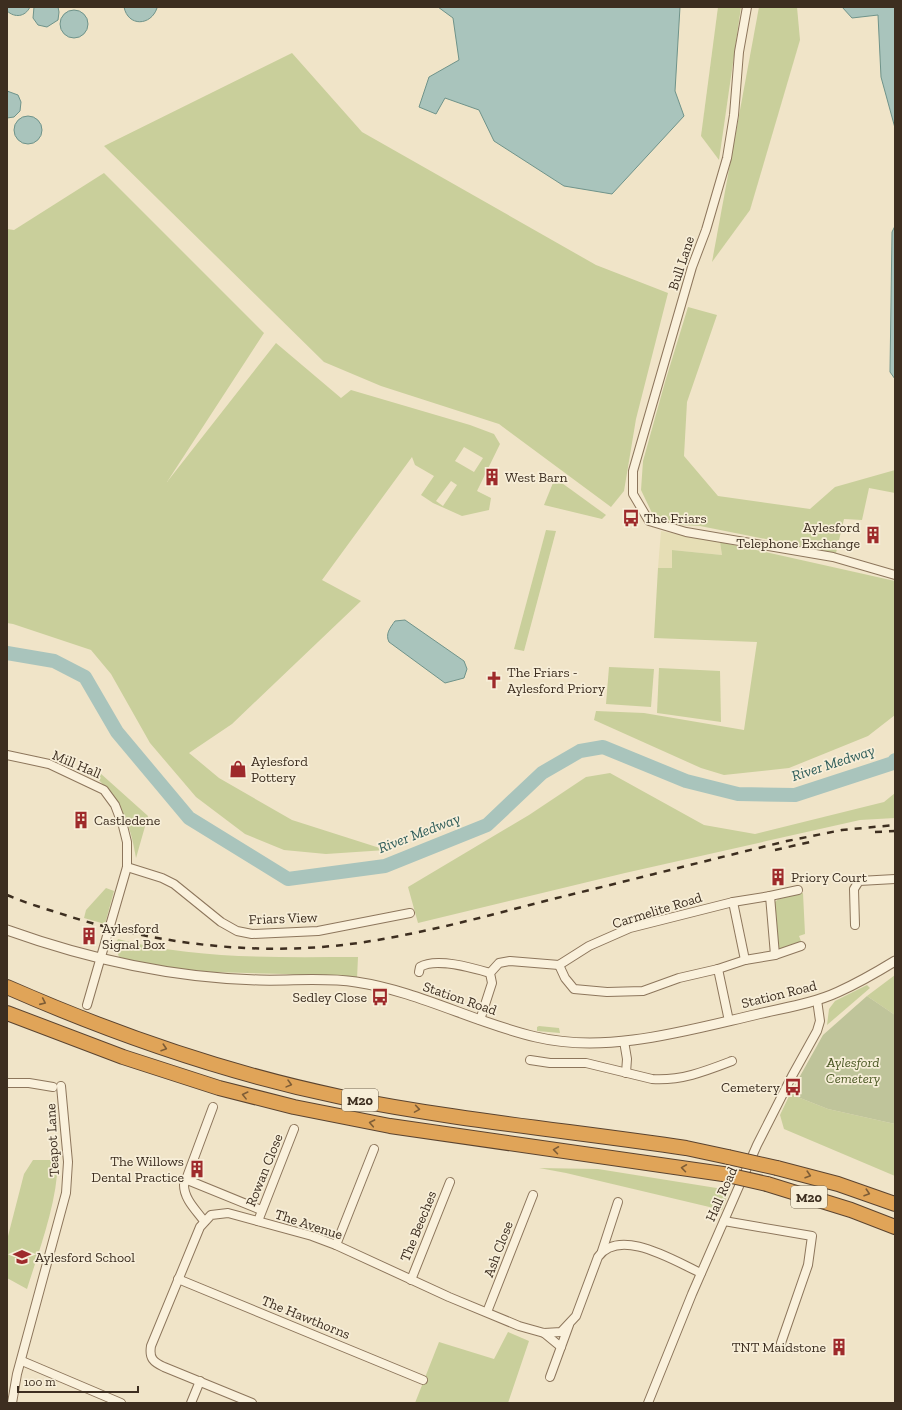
<svg xmlns="http://www.w3.org/2000/svg" width="902" height="1410" font-family="'Zilla Slab',serif">
	<rect width="100%" height="100%" fill="#f0e4c8"/>
	<polygon fill="#e6deb5" points="661,531 720,542 722,555 672,550 672,568 658,568"/>
	<g fill="#c9cf9b" fill-rule="evenodd">
		<polygon points="718,7 741,7 719,160 701,136"/>
		<polygon points="759,7 797,7 800,40 750,210 712,262"/>
		<polygon points="292,53 362,132 596,265 668,293 636,419 624,491 611,507 499,424 381,386 324,362 104,146"/>
		<path d="M 104,173 L 264,333 L 167,482 L 276,343 L 341,398 L 351,390 L 470,425 L 494,434 L 500,444 L 477,491 L 491,498 L 489,510 L 462,516 L 433,503 L 421,495 L 434,476 L 415,465 L 412,457 L 322,580 L 361,601 L 232,724 L 189,753 L 219,778 L 292,820 L 386,850 L 326,854 L 284,850 L 245,834 L 196,797 L 150,743 L 111,674 L 91,650 L 13,624 L 7,623 L 7,229 L 14,230 ZM 464,447 L 483,458 L 474,472 L 455,461 ZM 451,481 L 457,485 L 443,506 L 436,501 Z"/>
		<polygon points="688,307 717,315 687,402 684,456 718,496 810,509 835,487 895,470 895,493 869,488 862,520 844,519 836,553 700,526 681,525 652,513 641,490 643,461 665,382"/>
		<polygon points="555,478 606,515 602,519 544,505"/>
		<polygon points="546,530 556,531 524,651 514,649"/>
		<polygon points="720,542 895,581 895,715 868,736 789,768 724,775 701,768 594,720 596,711 644,713 744,730 757,642 654,638 658,568 672,568 672,550 722,555"/>
		<polygon points="609,667 654,669 651,707 606,704"/>
		<polygon points="659,668 720,671 721,722 657,713"/>
		<path d="M 100,773 L 148,816 L 136,858 C 130,822 122,804 97,778 Z"/>
		<polygon points="610,773 704,825 755,834 884,802 895,793 895,818 860,820 625,873 418,923 408,887 529,815 586,777"/>
		<polygon points="106,888 114,891 105,924 84,918 86,910"/>
		<polygon points="803,893 805,934 799,936 801,941 783,949 778,948 776,912 774,909 774,903 780,897"/>
		<path d="M 118,939 C 196,960 279,957 358,957 L 357,979 L 285,974 L 212,972 L 154,966 L 119,957 L 115,945 Z"/>
		<polygon points="895,975 895,1015 867,996"/>
		<polygon points="867,985 870,988 827,1025 829,1009 835,1001"/>
		<polygon points="539,1026 559,1028 560,1033 537,1031 537,1027"/>
		<polygon points="790,1094 828,1109 895,1124 895,1176 784,1129 780,1115"/>
		<path d="M 33,1160 L 58,1160 C 57,1204 40,1247 27,1289 L 7,1278 L 7,1240 L 24,1174 Z"/>
		<polygon points="539,1168 598,1169 729,1190 722,1210 566,1173"/>
		<polygon points="508,1332 529,1341 508,1403 415,1403 439,1342 494,1359"/>
	</g>
	<polygon fill="#bfc49a" points="867,996 895,1015 895,1124 828,1109 790,1094 823,1035"/>
	<g fill="#a9c4bc" stroke="#6f938a">
		<path d="M 7,7 L 30,7 C 25,17 15,18 7,11 Z"/>
		<polygon points="34,7 58,7 59,12 58,20 47,27 38,25 33,18"/>
		<path d="M 124,7 L 157,7 L 157,8 C 151,26 128,27 124,7 Z"/>
		<polygon points="438,7 680,7 675,91 684,116 612,194 564,186 494,141 479,110 445,98 436,114 419,107 429,77 459,60 453,18"/>
		<polygon points="842,7 895,7 895,128 881,77 878,15 852,18"/>
		<circle cx="74" cy="24" r="14"/>
		<polygon points="7,91 18,95 21,102 20,111 14,117 7,118"/>
		<circle cx="28" cy="130" r="14"/>
		<polygon points="895,226 895,379 890,372 892,232"/>
		<path d="M 405,620 L 464,661 L 467,669 L 464,678 L 445,683 L 389,642 C 385,634 390,628 395,621 Z"/>
	</g>
	<g fill="none" stroke-linecap="round" stroke-linejoin="round">
		<polyline stroke="#a9c4bc" stroke-width="14" points="7,653 54,661 85,677 117,732 189,818 288,879 385,866 487,825 542,773 580,751 603,747 686,781 738,794 795,795 893,763 895,760"/>
		<g stroke="#8d765c" stroke-width="10">
			<g id="minor">
				<polyline points="747,7 739,52 734,115 727,158 706,230 692,267 633,471 633,494 649,521 686,532 833,557 895,575"/>
				<polyline points="7,755 49,764 104,790 115,805 123,826 127,842 127,867 87,1005"/>
				<polyline points="127,867 162,878 174,884 221,922 237,931 252,934 318,931 410,913"/>
				<polyline points="770,896 798,890"/>
				<polyline points="733,902 745,960"/>
				<polyline points="855,925 854,889 859,881 895,879"/>
				<polyline points="559,965 565,978 574,989 607,992 643,991 679,978 718,969 745,960 775,955 801,946"/>
				<polyline points="718,969 729,1021"/>
				<path d="M 419,972 L 420,967 C 436,957 473,968 490,973"/>
				<polyline points="480,1020 492,983 490,973 499,963 510,961 559,965 589,946 630,928 733,902 770,896 775,955"/>
				<polyline points="624,1041 627,1059 626,1073"/>
				<path d="M 530,1060 L 550,1063 L 586,1063 L 652,1079 C 681,1081 706,1071 732,1061"/>
				<polyline points="7,1083 29,1083 53,1087"/>
				<polyline points="185,1179 261,1210"/>
				<path d="M 204,1221 C 196,1210 184,1199 184,1185 L 213,1107"/>
				<polyline points="258,1221 294,1129"/>
				<polyline points="724,1221 812,1236 808,1265 781,1343"/>
				<polyline points="336,1245 374,1149"/>
				<polyline points="602,1251 618,1202"/>
				<polyline points="178,1279 423,1380"/>
				<polyline points="411,1280 450,1182"/>
				<polyline points="487,1312 533,1195"/>
				<polyline points="544,1333 561,1347"/>
				<polyline points="22,1361 121,1403"/>
				<polyline points="550,1377 569,1325"/>
				<polyline points="12,1403 17,1374 66,1193 68,1162 61,1086"/>
				<polyline points="191,1403 200,1381"/>
				<path d="M 252,1403 L 164,1367 C 153,1362 149,1358 151,1346 L 200,1227 L 211,1215 L 228,1213 L 312,1236 L 336,1245 L 449,1297 L 519,1326 L 544,1333 L 561,1332 L 576,1316 L 598,1257 C 620,1226 676,1262 701,1273"/>
				<polyline points="648,1403 692,1294 757,1145 792,1076 817,1031 820,1021 817,1000"/>
			</g>
		</g>
		<g stroke="#8d765c" stroke-width="11">
			<path id="tertiary" d="M 7,930 C 88,959 173,978 259,980 C 291,981 324,977 356,982 C 418,991 475,1023 536,1037 C 606,1054 685,1031 754,1015 C 782,1008 812,1004 838,992 C 858,983 877,972 895,961"/>
		</g>
		<g stroke="#5b4430" stroke-width="16">
			<g id="motorway">
				<path d="M 7,987 C 114,1034 226,1073 341,1097 C 455,1120 572,1131 686,1148 L 728,1157"/>
				<polyline points="7,1013 123,1057 219,1088 294,1107 390,1126 723,1174"/>
				<polyline points="777,1168 838,1184 895,1204"/>
				<polyline points="767,1184 851,1210 895,1227"/>
			</g>
		</g>
		<use href="#minor" stroke="#faf1dc" stroke-width="8"/>
		<use href="#tertiary" stroke="#faf1dc" stroke-width="9"/>
		<use href="#motorway" stroke="#e0a458" stroke-width="14"/>
		<g stroke="#3d2e20" stroke-width="2.5" stroke-dasharray="7 7" stroke-linecap="butt">
			<polyline points="875,832 895,831"/>
			<polyline points="775,850 810,842"/>
			<path d="M 7,895 C 28,904 50,910 71,917 C 166,946 267,957 365,942 C 429,932 491,915 553,899 C 631,880 709,860 787,841 L 842,830 L 895,825"/>
		</g>
		<g stroke="#5b4430" stroke-width="16" stroke-linecap="butt">
			<g id="motorway-bridge">
				<polyline points="728,1157 777,1168"/>
				<polyline points="723,1174 767,1184"/>
			</g>
		</g>
		<use href="#motorway-bridge" stroke="#e0a458" stroke-width="14"/>
	</g>
	<defs><path id="oneway-chevron" d="M-2-3.5L2.5 0L-2 3.5" fill="none" stroke-width="1.6" stroke-linecap="round" stroke-linejoin="round"/></defs>
	<g stroke="#7e5d36">
		<use href="#oneway-chevron" transform="translate(43 1002) rotate(24)"/>
		<use href="#oneway-chevron" transform="translate(164 1048) rotate(18)"/>
		<use href="#oneway-chevron" transform="translate(289 1084) rotate(15)"/>
		<use href="#oneway-chevron" transform="translate(245 1095) rotate(-166)"/>
		<use href="#oneway-chevron" transform="translate(417 1109) rotate(9)"/>
		<use href="#oneway-chevron" transform="translate(372 1123) rotate(-169)"/>
		<use href="#oneway-chevron" transform="translate(556 1150) rotate(-172)"/>
		<use href="#oneway-chevron" transform="translate(684 1168) rotate(-172)"/>
		<use href="#oneway-chevron" transform="translate(808 1175) rotate(17)"/>
		<use href="#oneway-chevron" transform="translate(867 1193) rotate(18)"/>
	</g>
	<defs>
		<g id="building-bare" transform="scale(1.38)"><path d="M-4-6H4V6H1V3H-1V6H-4ZM-2.5-4.3h1.7v1.8h-1.7ZM.8-4.3h1.7v1.8H.8ZM-2.5-1h1.7V.8h-1.7ZM.8-1h1.7V.8H.8Z" fill="#9e2a2b" stroke="#f7eed8" stroke-width="2.5" paint-order="stroke"/></g>
		<g id="bus-bare" transform="scale(1.38)"><path d="M-5-6H5V4H4V6H2V4H-2V6H-4V4H-5ZM-3.5-4V0h7V-4ZM-3.5 1.2v1.5H-2V1.2ZM2 1.2v1.5H3.5V1.2Z" fill="#9e2a2b" stroke="#f7eed8" stroke-width="2.5" paint-order="stroke"/></g>
		<g id="church-bare" transform="scale(1.38)"><path d="M-1.2-6h2.4v3.5h3.3v2.4h-3.3V6h-2.4V-.1h-3.3v-2.4h3.3Z" fill="#9e2a2b" stroke="#f7eed8" stroke-width="2.5" paint-order="stroke"/></g>
		<g id="shop-bare" transform="scale(1.38)"><path d="M-5-2.5h2.3a2.7 3.5 0 0 1 5.4 0H5L5.5 6h-11ZM-1.5-2.5h3a1.5 2.3 0 0 0-3 0Z" fill="#9e2a2b" stroke="#f7eed8" stroke-width="2.5" paint-order="stroke"/></g>
		<g id="school-bare" transform="scale(1.38)"><path d="M0-5L7-2L0 1L-7-2ZM-4 1L0 2.5L4 1V4Q0 6-4 4Z" fill="#9e2a2b" stroke="#f7eed8" stroke-width="2.5" paint-order="stroke"/></g>
	</defs>
	<g fill-rule="evenodd">
		<use href="#building-bare" x="492" y="477"/>
		<use href="#bus-bare" x="631" y="518"/>
		<use href="#building-bare" x="873" y="535"/>
		<use href="#church-bare" x="494" y="680"/>
		<use href="#shop-bare" x="238" y="769"/>
		<use href="#building-bare" x="81" y="820"/>
		<use href="#building-bare" x="778" y="877"/>
		<use href="#building-bare" x="89" y="936"/>
		<use href="#bus-bare" x="380" y="997"/>
		<use href="#bus-bare" x="793" y="1087"/>
		<use href="#building-bare" x="197" y="1169"/>
		<use href="#school-bare" x="22" y="1257"/>
		<use href="#building-bare" x="839" y="1347"/>
	</g>
	<g text-anchor="middle" stroke-width="3.5" stroke-linejoin="round" paint-order="stroke">
		<g fill="#f7eed8" stroke="#756857" stroke-width="1">
			<rect x="342" y="1089" width="36" height="22" rx="3"/>
			<rect x="791" y="1186" width="36" height="22" rx="3"/>
		</g>
		<g font-size="13" font-weight="bold" fill="#3d2e20">
			<text x="360" y="1105">M20</text>
			<text x="809" y="1202">M20</text>
		</g>
		<g font-size="14" fill="#3d2e20" stroke="#f7eed8">
			<text transform="translate(681 263) rotate(-72)" y="5">Bull Lane</text>
			<text transform="translate(77 764) rotate(23)" y="5">Mill Hall</text>
			<text transform="translate(657 910) rotate(-17)" y="5">Carmelite Road</text>
			<text transform="translate(283 918) rotate(-2)" y="5">Friars View</text>
			<text transform="translate(779 994) rotate(-14)" y="5">Station Road</text>
			<text transform="translate(460 998) rotate(19)" y="5">Station Road</text>
			<text transform="translate(52 1140) rotate(-93)" y="5">Teapot Lane</text>
			<text transform="translate(264 1170) rotate(-68)" y="5">Rowan Close</text>
			<text transform="translate(721 1194) rotate(-66)" y="5">Hall Road</text>
			<text transform="translate(309 1224) rotate(18)" y="5">The Avenue</text>
			<text transform="translate(418 1226) rotate(-68)" y="5">The Beeches</text>
			<text transform="translate(498 1249) rotate(-69)" y="5">Ash Close</text>
			<text transform="translate(306 1317) rotate(22)" y="5">The Hawthorns</text>
		</g>
		<g font-size="14" fill="#3d2e20" stroke="#f7eed8" text-anchor="start">
			<text x="505" y="482">West Barn</text>
			<text x="644" y="523">The Friars</text>
			<text x="860" y="532" text-anchor="end">Aylesford<tspan x="860" dy="16">Telephone Exchange</tspan></text>
			<text x="507" y="677">The Friars -<tspan x="507" dy="16">Aylesford Priory</tspan></text>
			<text x="251" y="766">Aylesford<tspan x="251" dy="16">Pottery</tspan></text>
			<text x="94" y="825">Castledene</text>
			<text x="791" y="882">Priory Court</text>
			<text x="102" y="933">Aylesford<tspan x="102" dy="16">Signal Box</tspan></text>
			<text x="367" y="1002" text-anchor="end">Sedley Close</text>
			<text x="780" y="1092" text-anchor="end">Cemetery</text>
			<text x="184" y="1166" text-anchor="end">The Willows<tspan x="184" dy="16">Dental Practice</tspan></text>
			<text x="35" y="1262">Aylesford School</text>
			<text x="826" y="1352" text-anchor="end">TNT Maidstone</text>
		</g>
		<g font-size="14" font-style="italic" fill="#4d5a26" stroke="#f7eed8">
			<text x="853" y="1067">Aylesford<tspan x="853" dy="16">Cemetery</tspan></text>
		</g>
		<g font-size="15" font-style="italic" fill="#2f5d5a" stroke="#f7eed8">
			<text transform="translate(833 763) rotate(-18)" y="5">River Medway</text>
			<text transform="translate(419 833) rotate(-21)" y="5">River Medway</text>
		</g>
	</g>
	<rect width="902" height="1410" fill="none" stroke="#3d2e20" stroke-width="16"/>
	<path d="M18 1386v6h120v-6" fill="none" stroke="#3d2e20" stroke-width="2"/>
	<text x="24" y="1386" font-size="12" fill="#3d2e20" stroke="#f7eed8" stroke-width="3" paint-order="stroke">100 m</text>
</svg>
